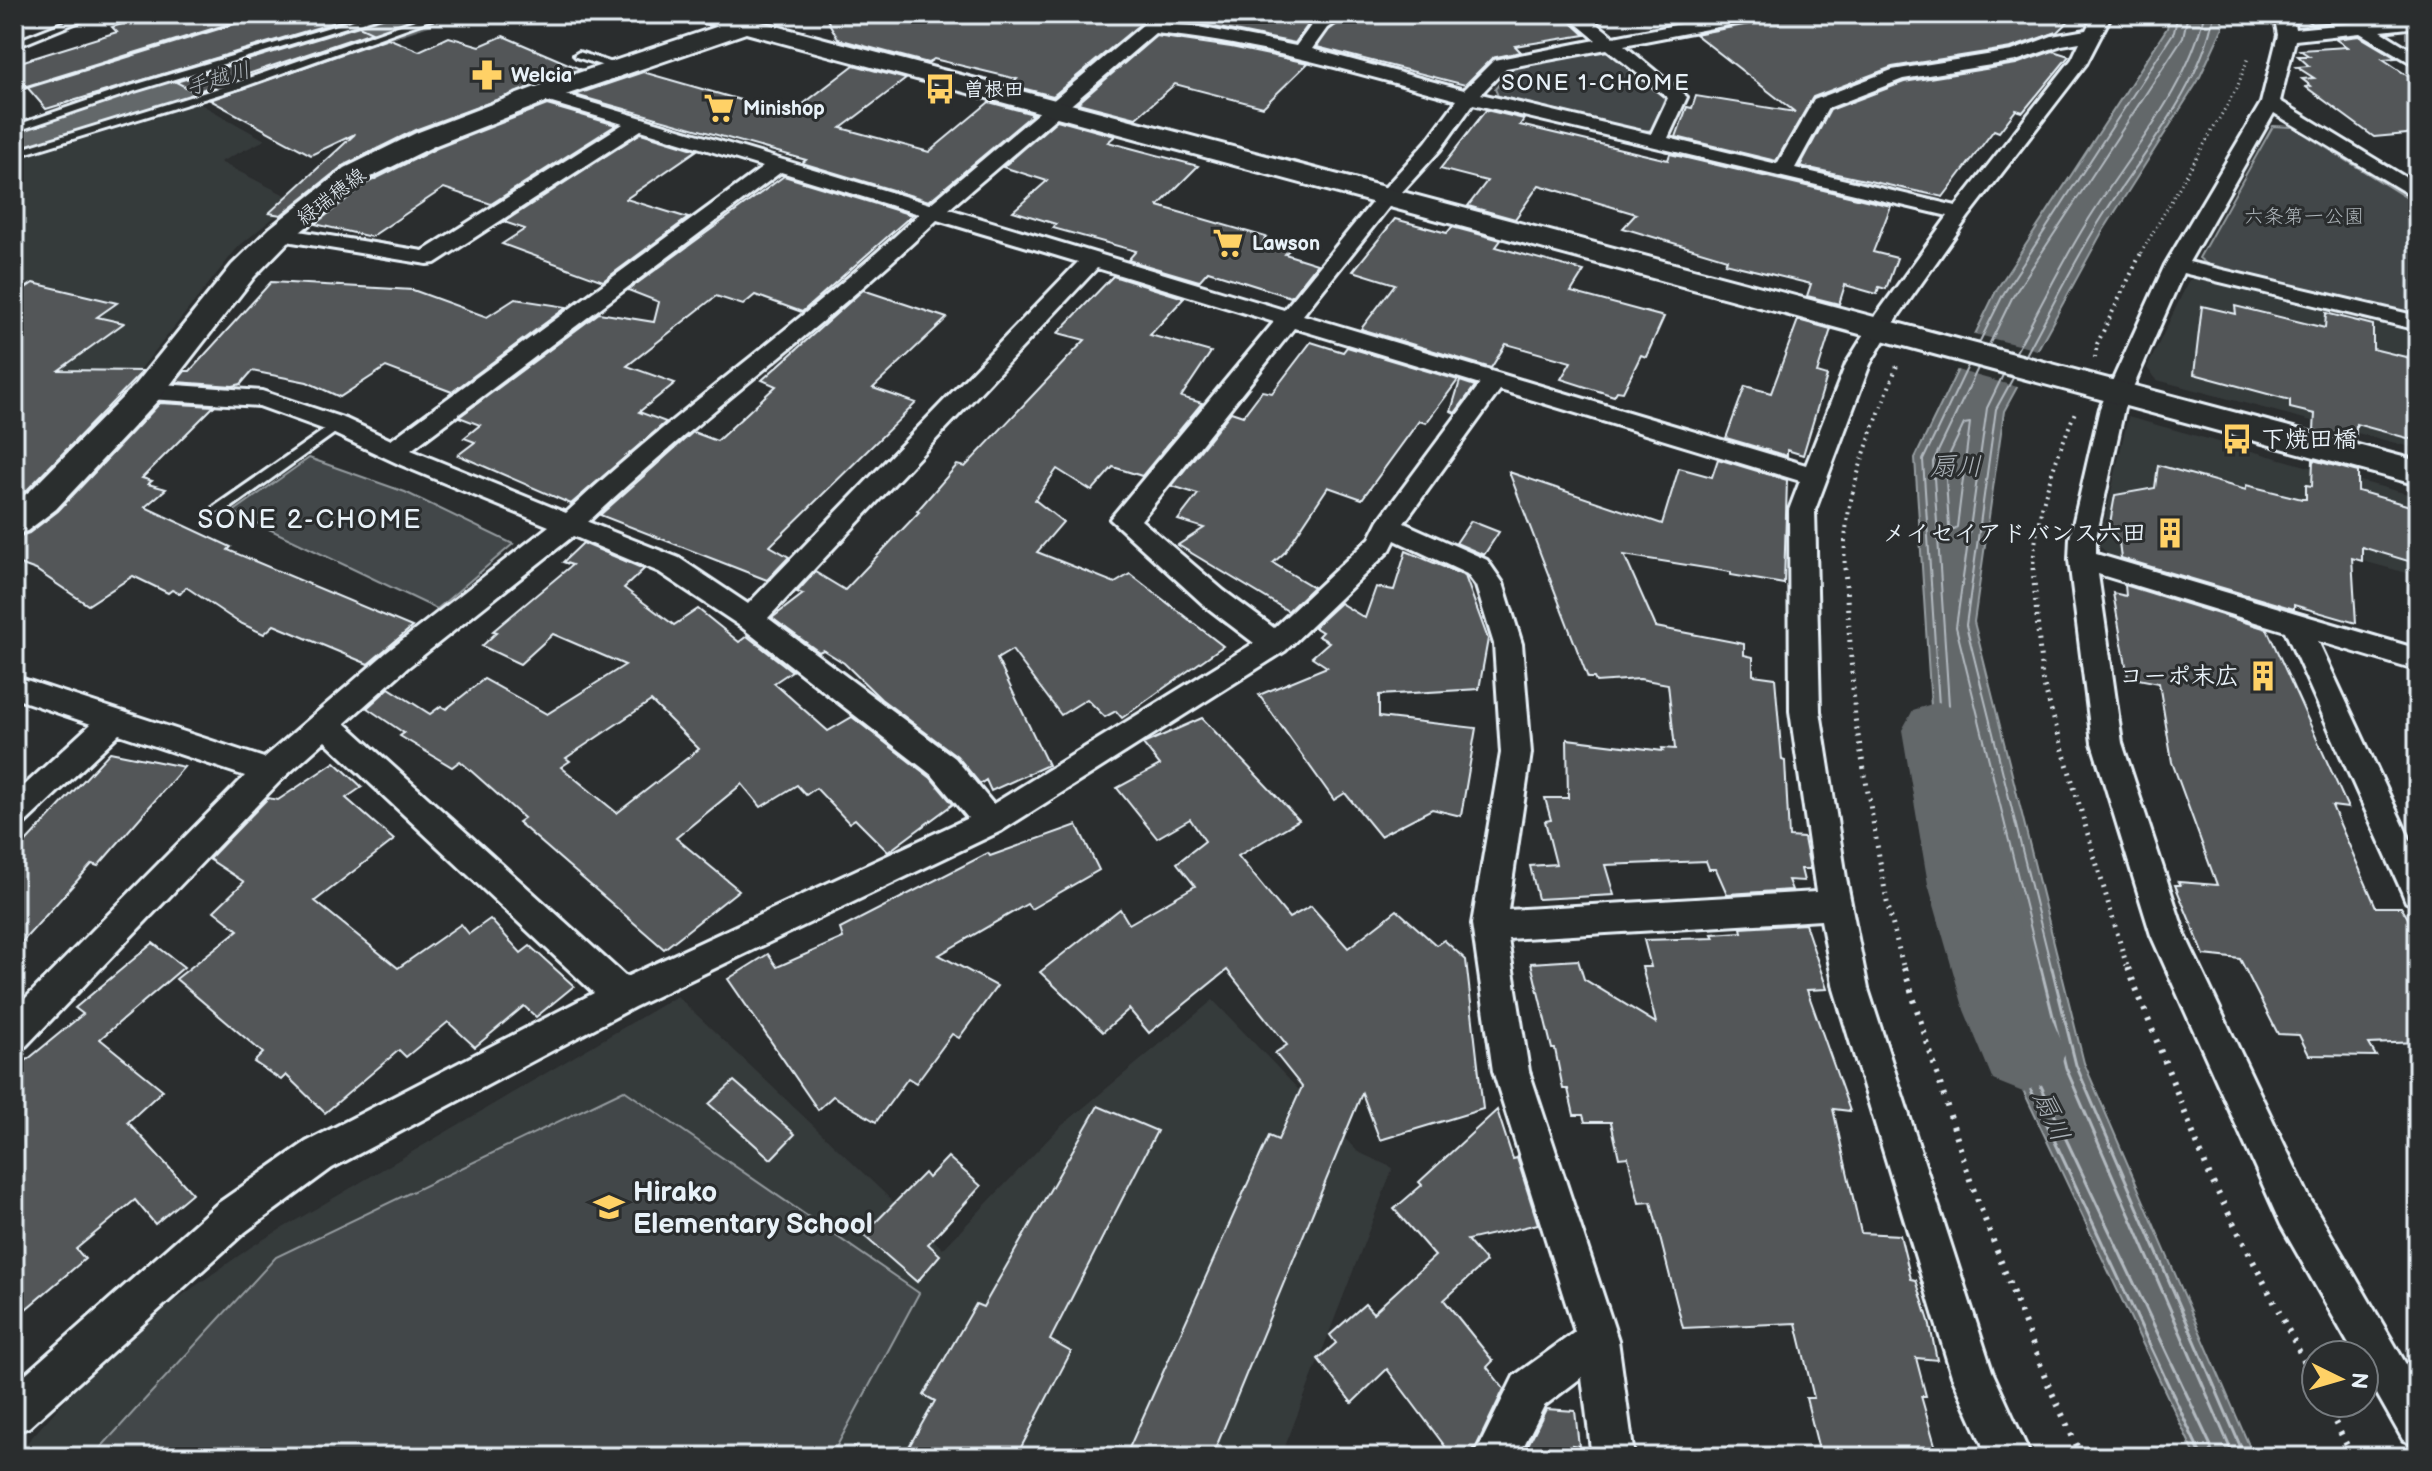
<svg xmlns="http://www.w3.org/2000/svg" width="2432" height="1471" font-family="'Balsamiq Sans','Klee One',sans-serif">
	<rect width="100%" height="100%" fill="#2a2d2e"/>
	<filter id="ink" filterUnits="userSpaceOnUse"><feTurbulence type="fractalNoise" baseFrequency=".0125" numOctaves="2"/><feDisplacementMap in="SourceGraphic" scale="16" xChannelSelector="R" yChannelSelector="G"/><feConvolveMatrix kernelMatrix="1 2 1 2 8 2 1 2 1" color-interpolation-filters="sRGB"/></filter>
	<g filter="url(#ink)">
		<g fill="#363a3b">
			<polygon points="197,102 265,140 220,162 295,200 238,247 104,415 35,480 14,495 14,158"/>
			<polygon points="2200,277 2418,330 2418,449 2157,380 2147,368 2189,280"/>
			<polygon points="2128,417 2418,497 2418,576 2234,526 2227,593 2113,559 2099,545"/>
			<polygon points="677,996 943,1249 1059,1128 1213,1000 1358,1152 1393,1168 1281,1457 14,1457 121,1338 254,1245"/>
		</g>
		<g fill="#424648" stroke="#959ca0" stroke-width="2">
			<polygon points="1599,50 1609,52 1665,98 1652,130 1642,131 1498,96 1495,89 1513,67"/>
			<polygon points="2273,126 2293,127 2418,205 2418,315 2208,265 2199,258"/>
			<polygon points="309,458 405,492 513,544 437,609 233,512"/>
			<polygon points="624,1090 919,1293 831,1457 92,1457 276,1257"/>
		</g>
		<polygon fill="#63686b" stroke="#989fa3" stroke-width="2" points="2170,14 2221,14 2223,27 2198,81 2101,234 2004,411 1974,622 2084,1063 2254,1457 2196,1457 2023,1090 1932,722 1915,458 1997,289 2167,28"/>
		<polygon fill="#2a2d2e" points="1971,333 2041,351 2021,388 1953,369"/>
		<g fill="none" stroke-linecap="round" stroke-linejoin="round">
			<g stroke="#b3bac0" stroke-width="2">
				<polyline points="1979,343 2004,293 2174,32 2178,14"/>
				<polyline points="1989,345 2012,298 2183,37 2188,14"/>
				<path d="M 2016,352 C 2039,309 2061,264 2087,222 C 2126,158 2189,88 2204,14"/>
				<path d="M 2026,355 C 2052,307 2076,257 2106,211 C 2145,151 2201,86 2214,14"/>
				<polyline points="1968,366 1923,460 1940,721 2001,970"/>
				<polyline points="1978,368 1933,462 1950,720 2012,970"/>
				<polyline points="2003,375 1987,408 1956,627 2041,970"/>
				<polyline points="2013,378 1996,409 1966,625 2052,970"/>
				<polygon points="1970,423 1957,527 1953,530 1949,527 1945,464 1964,424"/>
			</g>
			<g stroke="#b3bac0" stroke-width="3">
				<polyline points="2000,968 2030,1088 2202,1457"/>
				<polyline points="2011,968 2040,1084 2211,1446 2212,1457"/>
				<polyline points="2041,968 2066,1068 2234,1457"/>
				<polyline points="2052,968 2076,1065 2245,1457"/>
			</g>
			<g fill="#63686b" fill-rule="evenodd">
				<polygon points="381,14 444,14 438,23 203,101 14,157 14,128"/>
				<polygon points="1938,702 1963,710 1974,730 2006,884 2048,1010 2066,1052 2053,1080 2023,1092 1993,1080 1964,1010 1928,884 1902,730 1913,710"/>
			</g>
		</g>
		<g fill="#535759" stroke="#e8f1f8" stroke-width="2" fill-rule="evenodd">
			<polygon points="157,14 329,14 343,20 46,109 14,72 14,64 117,32 112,27"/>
			<polygon points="824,14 1320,14 1313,18 1295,43 1194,23 1145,20 1053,96 1010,85 1017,79 934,59 928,63 838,39"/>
			<polygon points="1351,14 1562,14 1585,35 1515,46 1521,52 1492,58 1465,85 1317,47 1329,30"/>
			<polygon points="1771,14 2076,14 2057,32 2011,48 1892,67 1813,97 1776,161 1676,137 1687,107 1692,108 1696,96 1795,112 1695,34 1760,22"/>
			<polygon points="2296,14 2376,14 2381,18 2312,24"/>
			<polygon points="359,26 372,32 195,92 176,82"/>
			<polygon points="503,36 580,69 415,130 344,165 281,215 269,213 355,134 311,155 210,100 388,38 419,51 449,37 480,46"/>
			<polygon points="1156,36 1231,47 1308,63 1263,107 1175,84 1136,118 1078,103"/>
			<polygon points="2359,36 2396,58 2383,59 2418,83 2418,133 2374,137 2306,87 2311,86 2302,79 2314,78 2297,67 2309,66 2298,56 2309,56 2300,50 2347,47 2335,39"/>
			<polygon points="2053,51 2069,56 2023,112 2016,110 1999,132 1994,130 1943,197 1800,166 1830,110 1904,82 2016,64"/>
			<polygon points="854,65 906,79 841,128 929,152 989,102 1033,114 929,201 802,163 806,160 575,95 643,72 796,116 802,105"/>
			<polygon points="547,105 616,125 491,204 444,188 371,237 315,224 367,183 437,148"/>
			<polygon points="1486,110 1524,119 1520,125 1668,160 1670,154 1891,206 1873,252 1897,258 1886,289 1879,287 1877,294 1845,285 1839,304 1807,296 1811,284 1725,263 1727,259 1623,228 1636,214 1539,185 1515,219 1468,206 1487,181 1440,169"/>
			<polygon points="1057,120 1115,136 1108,142 1198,166 1158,206 1266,237 1263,242 1290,249 1285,254 1317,264 1291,297 1208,271 1199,281 1128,260 1136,251 1053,228 1056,224 1013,211 1047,181 1003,167"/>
			<polygon points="641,133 697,150 626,199 688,218 603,281 502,244 525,229 504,222"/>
			<polygon points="784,176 912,215 802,312 755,295 743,305 716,296 627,366 675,383 639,412 666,422 571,504 458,455 475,442 464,438 480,425 459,417 599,313 654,322 659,302 628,290"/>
			<polygon points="1395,219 1447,233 1452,227 1501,240 1496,247 1584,271 1571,292 1664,317 1646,357 1641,355 1623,392 1617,391 1614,396 1561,379 1571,362 1506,344 1491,368 1361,329 1395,284 1353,271"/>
			<polygon points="1113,276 1184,298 1150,335 1211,352 1181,397 1202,403 1142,476 1113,467 1092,491 1057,469 1035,500 1063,522 1037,552 1115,583 1130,574 1223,646 1122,718 1116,711 1105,717 1087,699 1061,715 1012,650 997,659 1048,765 991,791 986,780 980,784 957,756 881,699 844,663 823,650 819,652 772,618 803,594 797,592 815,572 845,590 919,512 917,511 957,465 965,467 1085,340 1058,333"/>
			<polygon points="271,282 413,290 487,317 515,299 567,307 452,392 386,367 340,397 307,382 252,371 241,384 233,386 176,382 185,371 190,371"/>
			<polygon points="33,283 117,303 97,317 124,323 59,370 143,371 28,489 14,499 14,296"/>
			<polygon points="863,290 947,318 873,388 916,403 770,546 789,557 767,580 600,515 693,432 717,441 776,386 762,380"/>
			<polygon points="2202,306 2236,314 2235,306 2325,328 2326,313 2373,325 2373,349 2418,360 2418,441 2356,424 2356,442 2314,430 2315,414 2290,408 2290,400 2194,374"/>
			<polygon points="1798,320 1831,329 1817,373 1827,376 1803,455 1787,450 1787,456 1726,438 1745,386 1771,393"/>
			<polygon points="1311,342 1343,352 1347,347 1458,380 1426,423 1419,421 1362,499 1328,487 1284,553 1273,563 1313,587 1288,611 1178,545 1204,528 1178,520 1198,494 1172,486 1231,412 1243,416 1262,391 1272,393"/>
			<polygon points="1460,381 1475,386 1455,413 1451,411"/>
			<polygon points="160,403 214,406 142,478 152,481 148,484 166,489 145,507 231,547 228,550 412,627 368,664 274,625 264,634 238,622 186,587 180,594 172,590 168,593 133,576 88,605 36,570 14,562 14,538 29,533 58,511"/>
			<polygon points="1718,459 1787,480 1784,584 1731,575 1731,572 1624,555 1656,627 1744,644 1744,655 1753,657 1753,675 1775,678 1782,760 1785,761 1789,837 1804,838 1810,869 1801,869 1804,881 1788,880 1792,890 1727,894 1716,869 1709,869 1706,861 1605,865 1614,895 1538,899 1530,866 1556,864 1545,821 1551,820 1545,798 1568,798 1567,739 1663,751 1662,748 1675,749 1668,684 1640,679 1596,682 1594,678 1588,678 1509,472 1662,524 1679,468 1712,477"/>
			<polygon points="2313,460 2358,472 2358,491 2417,508 2418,564 2362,547 2362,561 2352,558 2356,623 2294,605 2294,609 2121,558 2119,542 2110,523 2115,495 2155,488 2158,465 2246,490 2246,485 2302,499 2306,499 2306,485 2312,486"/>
			<polygon points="1471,521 1499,532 1484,555 1456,543"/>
			<path d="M 583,543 L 644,569 L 624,588 L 674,625 L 698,609 L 739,642 L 747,636 L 792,671 L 774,683 L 828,731 L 852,717 L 931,778 L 953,804 L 888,852 L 855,819 L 849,823 L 816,788 L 806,795 L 797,785 L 761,807 L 742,784 L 676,838 L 739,890 L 664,949 L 518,822 L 524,818 L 460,761 L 452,767 L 400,736 L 404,733 L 367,708 L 389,688 L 430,714 L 441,706 L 446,709 L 484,679 L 547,714 L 625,665 L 553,634 L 520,664 L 482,646 L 497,632 L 493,631 L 572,565 L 563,562 ZM 651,701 L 699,749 L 617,813 L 561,767 L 570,761 L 566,758 Z"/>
			<polygon points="1406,551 1465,576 1488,639 1479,689 1379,695 1379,717 1476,728 1461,816 1432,809 1380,836 1345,793 1334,800 1259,695 1327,667 1312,657 1329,642 1318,636 1322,632 1314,627 1340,603 1365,618 1376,587 1394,590"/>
			<polygon points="2125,585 2267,629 2348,808 2332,806 2376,907 2401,907 2418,934 2418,1042 2369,1044 2376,1056 2309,1055 2299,1035 2278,1034 2240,959 2204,955 2175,885 2180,885 2178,882 2217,885 2172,762 2159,683 2128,677 2113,593 2126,596"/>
			<polygon points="1202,718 1299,820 1238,856 1289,918 1311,906 1348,948 1397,910 1436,945 1444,940 1466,960 1483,1109 1380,1140 1362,1093 1212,1457 1125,1457 1269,1136 1278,1140 1302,1087 1275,1053 1287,1045 1227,970 1149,1033 1129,1009 1103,1032 1040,972 1120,909 1129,924 1195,886 1177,863 1205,841 1190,819 1157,838 1117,788 1160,765 1143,744"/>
			<polygon points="110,752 184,767 98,866 92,864 14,951 14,855"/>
			<polygon points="335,762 362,787 346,798 394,840 315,901 398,968 461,924 469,934 490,919 521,953 530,946 574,986 536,1017 524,1006 475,1047 448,1022 406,1057 399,1050 325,1113 286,1075 281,1080 254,1062 263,1053 176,979 238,930 214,911 244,882 209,859 268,798 278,800"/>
			<polygon points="1077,825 1099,870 1031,909 1027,904 939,955 997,986 959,1038 952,1034 916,1083 908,1078 876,1122 833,1096 818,1110 728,979 768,954 777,967 843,938 840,929 988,853 990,856"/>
			<polygon points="1805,924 1827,989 1807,990 1850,1111 1833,1109 1861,1233 1900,1235 1911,1279 1916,1280 1929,1321 1937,1360 1916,1358 1926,1396 1921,1396 1937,1452 1819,1450 1806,1398 1814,1398 1796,1323 1683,1328 1651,1202 1639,1203 1628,1157 1619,1158 1611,1122 1585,1122 1583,1115 1574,1115 1568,1089 1563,1089 1555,1049 1552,1049 1531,963 1578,960 1584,979 1656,1023 1642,967 1651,967 1644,940 1714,938 1712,934 1742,932 1741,928"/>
			<polygon points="153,943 184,967 100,1039 163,1090 128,1122 192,1193 155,1224 135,1200 76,1249 85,1259 14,1319 14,1081 22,1074 16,1069 83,1014 75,1008"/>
			<polygon points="734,1081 795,1134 771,1159 709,1104"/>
			<polygon points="1098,1106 1157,1131 1050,1340 1071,1352 1016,1457 903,1457 935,1401 924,1395 976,1304 983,1307"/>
			<polygon points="1497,1110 1513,1159 1517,1158 1538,1224 1467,1240 1486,1262 1444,1300 1493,1361 1487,1367 1504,1389 1476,1447 1464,1457 1453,1457 1387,1369 1352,1403 1318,1359 1336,1343 1330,1335 1365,1304 1373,1313 1435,1256 1394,1209 1422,1185 1419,1182"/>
			<polygon points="948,1157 981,1186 928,1244 940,1255 917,1282 863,1235 924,1173 928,1178"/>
			<polygon points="1546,1409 1575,1411 1579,1446 1572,1445 1573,1457 1522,1457"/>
		</g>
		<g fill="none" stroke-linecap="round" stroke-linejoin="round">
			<g stroke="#e8f1f8" stroke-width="6">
				<g id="lane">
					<polygon points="84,14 97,14 14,48 14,42"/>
					<polygon points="374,14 389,14 135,91 14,132 14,126 127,87"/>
					<polygon points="432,14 446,14 243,87 14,157 14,151 235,83"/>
					<polygon points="609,14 621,14 612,20 606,20 604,18"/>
					<polygon points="579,52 625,67 627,69 622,72 576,57 574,55"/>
					<polygon points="337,421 342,422 342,428 225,512 215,512 213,509 215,506"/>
				</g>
			</g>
			<g stroke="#e8f1f8" stroke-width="6">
				<g id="street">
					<path d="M 1326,14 L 1348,14 L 1327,28 L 1312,49 L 1464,90 L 1494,60 L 1596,40 L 1565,14 L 1585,14 L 1614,37 L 1732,14 L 1768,14 L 1759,19 L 1624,45 L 1687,97 L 1668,138 L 1777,164 L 1814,100 L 1892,70 L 2012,51 L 2052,36 L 2086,30 L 2094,14 L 2112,14 L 2086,64 L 1968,217 L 1899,315 L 1870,364 L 1815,510 L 1820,711 L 1846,878 L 1868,989 L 1992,1371 L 2031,1457 L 1988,1457 L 1952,1376 L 1834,989 L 1821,920 L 1508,939 L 1529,1071 L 1618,1340 L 1634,1457 L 1592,1457 L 1582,1377 L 1544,1406 L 1518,1457 L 1474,1457 L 1514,1376 L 1575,1332 L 1493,1071 L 1472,924 L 1501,753 L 1494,644 L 1476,586 L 1467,574 L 1395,540 L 1390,550 L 1285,651 L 1001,831 L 634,1007 L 332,1168 L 245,1232 L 29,1427 L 14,1433 L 14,1384 L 217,1204 L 306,1142 L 594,993 L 325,741 L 280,781 L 26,1046 L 14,1050 L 14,1010 L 245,776 L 119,734 L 25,823 L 14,827 L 14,795 L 91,724 L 14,698 L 14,676 L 264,758 L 387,652 L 549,526 L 401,465 L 328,431 L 259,406 L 148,399 L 140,396 L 136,391 L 140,386 L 148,383 L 262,391 L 346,419 L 391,440 L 763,167 L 641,130 L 435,263 L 427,264 L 280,240 L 269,234 L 273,230 L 280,228 L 423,251 L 623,124 L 535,98 L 533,94 L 535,90 L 542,88 L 930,204 L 1145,23 L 1193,26 L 1296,46 L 1315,20 ZM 1155,33 C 1258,43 1357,73 1457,100 L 1426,142 L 1378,195 L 1284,310 L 949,209 ZM 2080,42 L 2072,59 L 1956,206 L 1795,168 L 1828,108 L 1903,79 L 2016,61 L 2062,45 ZM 1607,49 L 1668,98 L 1651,134 L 1481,94 L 1506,68 ZM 1473,104 L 1948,216 L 1877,314 L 1846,364 L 1806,465 L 1303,315 L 1392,203 L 1440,150 ZM 781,172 L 919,214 C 807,320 679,407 566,513 L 411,450 ZM 937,220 L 1078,262 L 748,604 L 679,558 L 588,522 C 699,415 826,326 937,220 ZM 1097,268 L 1274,322 L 1110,519 L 1204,605 L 1254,643 L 993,804 L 955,758 L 768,618 ZM 1294,328 L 1480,384 L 1379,520 L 1370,538 L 1274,628 L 1224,591 L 1141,520 ZM 1500,390 L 1800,481 L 1789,510 L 1790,711 L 1816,892 L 1508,910 L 1531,753 L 1522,644 L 1503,583 L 1487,560 L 1404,523 ZM 573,536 L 659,572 L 740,626 L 933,776 L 968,818 L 626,977 L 345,723 L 407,668 Z"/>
					<polygon points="2274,14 2292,14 2295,29 2418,17 2418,27 2381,31 2418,54 2418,67 2360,33 2295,40 2280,101 2418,185 2418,200 2274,113 2189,262 2418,316 2418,330 2183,273 2124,408 2096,538 2096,554 2418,649 2418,671 2318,641 2418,857 2418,906 2406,902 2402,892 2285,631 2098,574 2122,743 2185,935 2309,1197 2418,1385 2418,1446 2403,1440 2364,1371 2364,1355 2355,1355 2281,1225 2151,935 2092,743 2069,560 2070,538 2100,408 2165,265 2261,103 2278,35"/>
				</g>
			</g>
			<g stroke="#e8f1f8" stroke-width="6">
				<polygon id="secondary" points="690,14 730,14 759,19 761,22 2418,461 2418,485 746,33 551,100 436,145 365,180 290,240 254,277 160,398 56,509 27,531 14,535 14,503 30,491 136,384 232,265 270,228 345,168 416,133 533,88 719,26 693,19"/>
			</g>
			<polyline stroke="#e8f1f8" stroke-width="3" stroke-dasharray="1 4" stroke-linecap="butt" points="2141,253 2237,88 2248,58"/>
			<g stroke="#e8f1f8" stroke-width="4" stroke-dasharray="2 5" stroke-linecap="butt">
				<polyline points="2095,358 2097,344 2142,251"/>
				<path d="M 1845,570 C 1840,499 1874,429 1898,363"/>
				<path d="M 2033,570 C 2035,514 2054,464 2075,412"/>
			</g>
			<g stroke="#e8f1f8" stroke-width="5" stroke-dasharray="2 6" stroke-linecap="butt">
				<polyline points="1845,568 1855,718 1887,902 1904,970"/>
				<polyline points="2033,568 2042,679 2128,970"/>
			</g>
			<g stroke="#e8f1f8" stroke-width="6" stroke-dasharray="3 8" stroke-linecap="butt">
				<polyline points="1904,968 1971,1183 2047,1382 2082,1457"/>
				<polyline points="2128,968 2211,1179 2316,1384"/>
				<polyline points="2325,1403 2353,1457"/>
			</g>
			<use href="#lane" fill="#2a2d2e" fill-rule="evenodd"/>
			<use href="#street" fill="#2a2d2e" fill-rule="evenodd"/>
			<use href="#secondary" fill="#2a2d2e" fill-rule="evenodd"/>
			<polyline stroke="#e8f1f8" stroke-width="4" points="14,91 264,14"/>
		</g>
	</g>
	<defs>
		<g id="pharmacy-bare" transform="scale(2.4)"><path d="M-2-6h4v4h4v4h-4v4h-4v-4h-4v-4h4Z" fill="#ffd166" stroke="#2a2d2e" stroke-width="2.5" paint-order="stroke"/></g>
		<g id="bus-bare" transform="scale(2.4)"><path d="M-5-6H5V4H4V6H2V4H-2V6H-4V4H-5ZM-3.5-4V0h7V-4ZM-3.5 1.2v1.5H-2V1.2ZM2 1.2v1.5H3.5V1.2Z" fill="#ffd166" stroke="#2a2d2e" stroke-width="2.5" paint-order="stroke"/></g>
		<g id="supermarket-bare" transform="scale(2.4)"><path d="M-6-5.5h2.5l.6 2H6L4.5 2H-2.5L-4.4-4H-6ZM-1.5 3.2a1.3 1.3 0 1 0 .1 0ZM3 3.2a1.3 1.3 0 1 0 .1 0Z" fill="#ffd166" stroke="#2a2d2e" stroke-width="2.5" paint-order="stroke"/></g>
		<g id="building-bare" transform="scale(2.4)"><path d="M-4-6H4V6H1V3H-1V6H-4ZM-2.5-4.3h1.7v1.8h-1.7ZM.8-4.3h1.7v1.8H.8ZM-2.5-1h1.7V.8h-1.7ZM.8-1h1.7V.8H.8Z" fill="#ffd166" stroke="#2a2d2e" stroke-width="2.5" paint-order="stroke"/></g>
		<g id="school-bare" transform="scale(2.4)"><path d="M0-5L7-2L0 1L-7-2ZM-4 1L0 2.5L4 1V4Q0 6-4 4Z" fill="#ffd166" stroke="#2a2d2e" stroke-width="2.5" paint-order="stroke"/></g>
	</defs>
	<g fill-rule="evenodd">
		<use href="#pharmacy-bare" x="487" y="75"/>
		<use href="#bus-bare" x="940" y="89"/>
		<use href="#supermarket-bare" x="719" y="108"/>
		<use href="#supermarket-bare" x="1228" y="243"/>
		<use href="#bus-bare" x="2237" y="439"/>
		<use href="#building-bare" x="2170" y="533"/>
		<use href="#building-bare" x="2263" y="676"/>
		<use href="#school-bare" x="609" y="1207"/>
	</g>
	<g text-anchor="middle" stroke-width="6" stroke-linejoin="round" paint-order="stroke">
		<g font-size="20" font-weight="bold" fill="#e8f1f8" stroke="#2a2d2e" text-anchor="start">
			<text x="511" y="82">Welcia</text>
			<text x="964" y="96">曽根田</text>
			<text x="743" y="115">Minishop</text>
			<text x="1252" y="250">Lawson</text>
		</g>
		<g font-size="20" fill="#e8f1f8" stroke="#2a2d2e">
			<text transform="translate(331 196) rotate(-37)" y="7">緑瑞穂線</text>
		</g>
		<g font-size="20" fill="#aeb5ba" stroke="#2a2d2e">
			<text x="2304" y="223">六条第一公園</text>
		</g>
		<g font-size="22" font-style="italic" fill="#acb3b9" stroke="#2a2d2e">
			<text transform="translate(218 78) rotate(-17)" y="8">手越川</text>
		</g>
		<g font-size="22" letter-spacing="2" fill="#e8f1f8" stroke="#2a2d2e">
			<text x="1596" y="90">SONE 1-CHOME</text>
		</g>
		<g font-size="24" font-weight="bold" fill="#e8f1f8" stroke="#2a2d2e" text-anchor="end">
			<text x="2261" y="447" text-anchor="start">下焼田橋</text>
			<text x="2146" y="541">メイセイアドバンス六田</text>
			<text x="2239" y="684">コーポ末広</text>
		</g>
		<g font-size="26" font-style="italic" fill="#acb3b9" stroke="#2a2d2e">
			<text x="1956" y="475">扇川</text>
			<text transform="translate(2052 1116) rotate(66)" y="9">扇川</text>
		</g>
		<g font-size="26" letter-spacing="2" fill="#e8f1f8" stroke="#2a2d2e">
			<text x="310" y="528">SONE 2-CHOME</text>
		</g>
		<g font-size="28" font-weight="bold" fill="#e8f1f8" stroke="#2a2d2e" text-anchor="start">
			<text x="633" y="1201">Hirako<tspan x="633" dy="32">Elementary School</tspan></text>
		</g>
	</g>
	<rect width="2432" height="1471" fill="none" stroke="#2a2d2e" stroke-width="48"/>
	<rect x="24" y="24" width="2384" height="1423" fill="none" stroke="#e8f1f8" stroke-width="3" filter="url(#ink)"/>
	<g transform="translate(2340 1379) rotate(95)"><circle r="38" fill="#2a2d2e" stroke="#767b7f" stroke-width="2"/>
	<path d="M0-6L14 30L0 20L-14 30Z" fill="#ffd166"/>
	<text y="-12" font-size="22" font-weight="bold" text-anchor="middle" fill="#e8f1f8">N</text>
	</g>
</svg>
